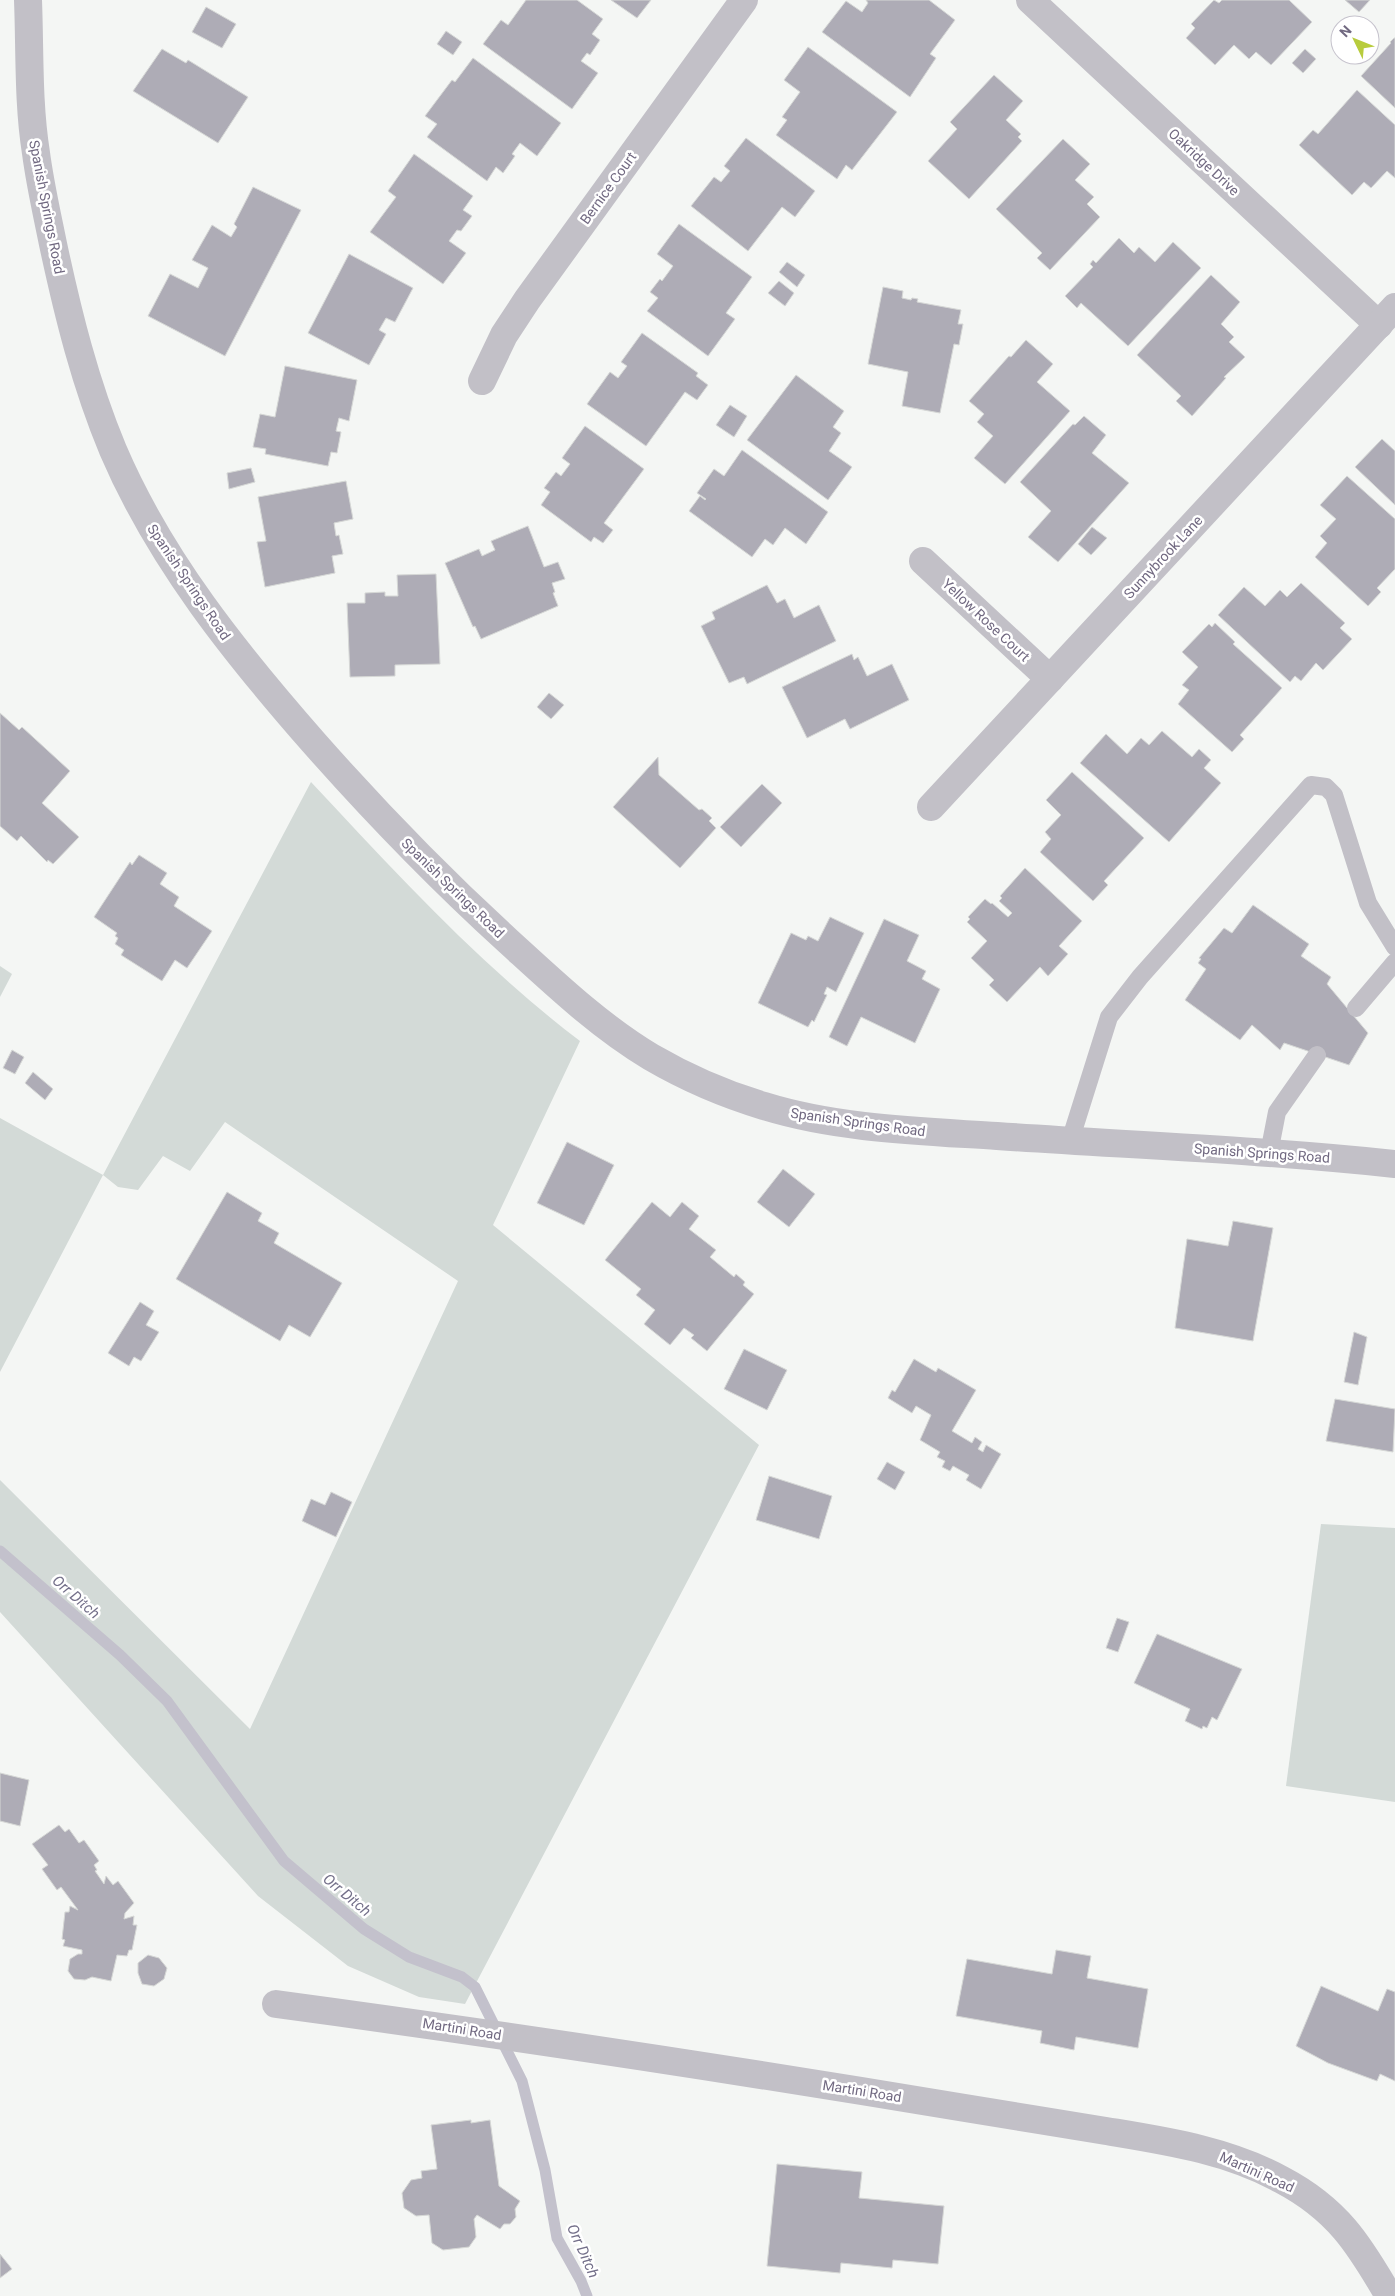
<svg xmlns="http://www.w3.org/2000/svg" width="1395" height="2296" font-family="Roboto,sans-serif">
	<rect width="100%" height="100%" fill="#f4f6f4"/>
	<g fill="#d3dad7">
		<path d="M 311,782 C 396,873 481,966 580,1041 L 493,1225 L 759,1445 L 465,2004 L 419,1997 L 348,1966 L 258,1896 L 0,1612 L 0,1480 L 250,1729 L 458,1281 L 225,1122 L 190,1171 L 163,1156 L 138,1190 L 118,1187 L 103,1175 L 0,1372 L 0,1118 L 103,1175 Z"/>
		<polygon points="0,966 12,974 0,997"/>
		<polygon points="1321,1524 1395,1528 1395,1802 1286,1786"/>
	</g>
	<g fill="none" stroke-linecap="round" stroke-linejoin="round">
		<polyline stroke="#c3c1cc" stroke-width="11" points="0,1551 120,1655 167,1701 284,1861 364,1929 409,1957 462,1977 475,1987 522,2081 545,2170 557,2238 581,2281 587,2296"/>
	</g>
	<g fill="#aeacb6" stroke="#d6d8d6">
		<polygon points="526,0 577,0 603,19 592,34 600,40 590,55 587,53 581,61 598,73 572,109 483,44 501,20 508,25"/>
		<polygon points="611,0 651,0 637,18"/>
		<polygon points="866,0 929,0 955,20 930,54 936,58 910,97 822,32 846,1 862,12 868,3"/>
		<polygon points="1214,0 1219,3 1222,0 1289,0 1312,22 1271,65 1256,52 1249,59 1234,45 1215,65 1186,38 1195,28 1191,24"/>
		<polygon points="1345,0 1370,0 1359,12"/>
		<polygon points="206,7 236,24 222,48 192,32"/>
		<polygon points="446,31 462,42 453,55 437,44"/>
		<polygon points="1394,38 1395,38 1395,108 1361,76 1391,43 1390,42"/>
		<polygon points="808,47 897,112 852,170 846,165 837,179 776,135 787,120 782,117 800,92 784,80"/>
		<polygon points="162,49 186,63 188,60 248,97 218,143 133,91"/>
		<polygon points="1305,49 1316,59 1303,73 1292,63"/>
		<polygon points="473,58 561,123 537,156 520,143 512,154 515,156 503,173 496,167 487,181 427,137 437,124 425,116 452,80 455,82"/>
		<polygon points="994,75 1023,101 1006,120 1021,134 1018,137 1022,141 969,199 928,161 957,129 950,122"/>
		<polygon points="1357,90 1395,125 1395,178 1387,171 1371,188 1364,182 1352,195 1299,145 1313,130 1318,134"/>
		<polygon points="746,138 815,191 795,217 782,207 748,251 691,206 714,177 721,182 730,171 724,166"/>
		<polygon points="1063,139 1090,164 1075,180 1094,197 1087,204 1100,217 1050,270 1037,258 1042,253 996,209"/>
		<polygon points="414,154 473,196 463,210 472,216 461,231 457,230 449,241 466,253 443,284 370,232 396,197 388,191"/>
		<polygon points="253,187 301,210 225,356 148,316 170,274 198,288 208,268 192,260 212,225 231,237 237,227 234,224"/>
		<polygon points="679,224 752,277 726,313 735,319 708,356 647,311 658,298 650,292 660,279 662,281 673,266 657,254"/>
		<polygon points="1119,238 1134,253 1139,247 1155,262 1173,242 1201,268 1128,346 1081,303 1077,308 1065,296 1093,267 1090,264 1093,260 1096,263"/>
		<polygon points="349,254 413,288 395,322 386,318 379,330 386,334 369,365 308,333"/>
		<polygon points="787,262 805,275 797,287 779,272"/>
		<polygon points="1211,275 1240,302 1221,324 1234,337 1229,342 1245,357 1224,377 1226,378 1192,416 1176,401 1181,396 1137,355"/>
		<polygon points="779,281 794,293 785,306 768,293"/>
		<polygon points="883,287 903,291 902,298 911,300 912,298 918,299 917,302 961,310 958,324 963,324 959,345 954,344 940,413 902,406 908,372 868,364"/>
		<polygon points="642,333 698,373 696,376 708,385 697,400 685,392 646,446 587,404 610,372 618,378 627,366 621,362"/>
		<polygon points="1026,340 1053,364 1037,382 1070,411 1005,484 974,458 993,436 977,422 984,414 969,401 1009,356 1011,357"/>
		<polygon points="285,366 357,380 349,421 339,418 336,431 341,432 337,453 331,452 328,466 265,454 266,449 253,447 260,414 275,417"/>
		<polygon points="796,375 844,411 833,427 841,433 829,451 852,467 828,500 747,440"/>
		<polygon points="730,405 747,416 734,437 716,425"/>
		<polygon points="1084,416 1106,435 1092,453 1129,483 1058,562 1028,537 1051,511 1020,482 1073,424 1075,425"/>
		<polygon points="585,426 644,469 604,523 613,530 603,543 594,537 591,542 541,505 550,492 544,488 556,472 561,476 570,464 562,458"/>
		<polygon points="1382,439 1395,451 1395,505 1355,467"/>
		<polygon points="742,450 828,512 806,544 785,528 773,545 765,539 752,557 689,511 700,496 705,500 706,499 697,493 714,469 724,476"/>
		<polygon points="251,468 255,482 229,489 227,473"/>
		<polygon points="1347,476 1395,519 1395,569 1377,588 1381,592 1368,606 1315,557 1327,543 1320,536 1336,519 1320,505"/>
		<polygon points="346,481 353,519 334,523 336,536 339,535 343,554 332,556 335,573 265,587 257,542 266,541 258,497"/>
		<polygon points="528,526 544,567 558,562 565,579 552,583 555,592 553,593 558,606 481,639 475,626 473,627 445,563 479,549 482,556 495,550 491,541"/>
		<polygon points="1092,527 1107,538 1091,555 1078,544"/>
		<polygon points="436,574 440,664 395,665 395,676 350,677 347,603 365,603 365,593 385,592 385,596 398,596 397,575"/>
		<polygon points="1301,583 1345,623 1340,628 1352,639 1323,670 1316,663 1301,681 1295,676 1290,682 1218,615 1244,587 1265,606 1280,590 1287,597"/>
		<polygon points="767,585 777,603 785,599 794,618 819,605 836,641 747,684 744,677 729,683 701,626 715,619 712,612"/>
		<polygon points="1215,623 1235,642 1233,644 1282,688 1240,735 1244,739 1232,752 1178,704 1189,690 1182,685 1198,667 1182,652 1209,624 1212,627"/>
		<polygon points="852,654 854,660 858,657 867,676 892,664 909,700 850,729 845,719 807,738 782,687"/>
		<polygon points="549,693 564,705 551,719 537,707"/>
		<polygon points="0,713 19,730 22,727 70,771 42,803 79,837 53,864 48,860 47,862 21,836 17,841 0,826"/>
		<polygon points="1162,731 1192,757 1199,749 1211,760 1204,768 1221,783 1169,842 1080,763 1106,734 1127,754 1141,738 1149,745"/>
		<polygon points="658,757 659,775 699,810 702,809 712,818 709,821 716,828 680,868 613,807"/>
		<polygon points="1072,772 1144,838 1104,881 1108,885 1093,901 1040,852 1051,839 1045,832 1061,815 1046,800"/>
		<polygon points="762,784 782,803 741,847 720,827"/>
		<polygon points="139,855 167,873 160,884 179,897 174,906 212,931 187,968 175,960 162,981 121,955 124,950 115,944 118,938 115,936 117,933 94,917 130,862 132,865"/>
		<polygon points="1025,868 1082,921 1059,946 1068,954 1048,976 1040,967 1007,1002 989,985 994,980 971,958 987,941 967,922 970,919 968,917 985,899 991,904 992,903 1008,917 1012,913 999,901 1002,898 1000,896"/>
		<polygon points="1253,905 1309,944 1301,956 1331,977 1327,984 1368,1033 1349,1065 1284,1043 1280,1050 1252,1025 1240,1040 1185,1000 1206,969 1198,963 1201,959 1199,958 1224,928 1232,933"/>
		<polygon points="830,917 864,933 836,992 827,987 824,994 827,995 814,1022 812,1020 808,1027 758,1003 791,933 806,940 808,936 818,941"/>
		<polygon points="884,919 919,935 907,961 926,971 922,979 940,989 915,1043 861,1017 847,1046 829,1037"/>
		<polygon points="12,1050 24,1057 15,1074 3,1068"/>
		<polygon points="33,1072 53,1089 45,1100 25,1083"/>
		<polygon points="567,1142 614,1165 584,1225 537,1203"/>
		<polygon points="783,1169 815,1194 789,1227 757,1202"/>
		<polygon points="227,1192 262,1213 258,1221 279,1233 274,1243 342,1283 310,1337 289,1325 280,1341 176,1279"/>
		<polygon points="652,1202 670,1217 682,1202 699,1216 689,1229 716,1250 710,1257 734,1277 736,1274 745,1282 743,1285 754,1294 707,1351 691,1338 694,1335 684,1328 670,1345 644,1324 655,1310 636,1295 641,1289 605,1260"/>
		<polygon points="1233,1221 1273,1228 1253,1341 1175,1328 1187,1239 1228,1246"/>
		<polygon points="140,1302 154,1311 146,1325 159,1332 141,1361 134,1357 129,1366 108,1353"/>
		<polygon points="1354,1332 1367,1337 1358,1385 1344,1382"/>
		<polygon points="744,1349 787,1370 767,1410 724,1389"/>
		<polygon points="914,1359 936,1372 938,1368 976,1390 952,1431 972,1443 975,1437 982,1442 978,1449 983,1452 986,1445 1001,1454 981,1489 966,1480 969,1475 953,1466 950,1471 942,1467 945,1461 937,1457 940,1452 920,1440 931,1415 916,1406 912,1413 888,1398 892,1390 895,1392"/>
		<polygon points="1335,1399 1395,1409 1393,1452 1326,1441"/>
		<polygon points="887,1462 905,1472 895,1490 877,1479"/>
		<polygon points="769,1476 832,1496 819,1539 756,1520"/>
		<polygon points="331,1492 352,1502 336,1537 302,1521 311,1499 325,1505"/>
		<polygon points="1117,1618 1129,1622 1118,1652 1106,1648"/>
		<polygon points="1157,1634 1242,1669 1217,1720 1212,1717 1207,1728 1203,1726 1202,1729 1185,1721 1190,1709 1134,1683"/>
		<polygon points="0,1773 29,1780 20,1826 0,1821"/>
		<polygon points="59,1825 65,1832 69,1829 79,1843 84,1840 99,1861 94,1865 97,1870 95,1871 104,1884 106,1876 113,1885 118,1881 134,1903 125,1913 124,1919 134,1916 133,1925 137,1925 132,1950 129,1950 127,1956 117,1955 111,1981 92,1977 85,1980 74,1979 68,1971 70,1959 78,1954 82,1954 82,1950 63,1946 65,1940 62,1939 65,1912 69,1912 70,1906 78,1910 61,1887 57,1890 42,1869 48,1865 32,1844"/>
		<polygon points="1056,1950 1091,1956 1087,1978 1148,1989 1138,2048 1076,2037 1074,2050 1040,2043 1042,2031 956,2016 967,1959 1052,1974"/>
		<polygon points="148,1955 159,1958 167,1968 164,1979 154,1986 142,1984 138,1973 138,1963"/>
		<polygon points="1321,1986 1378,2011 1387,1989 1395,1992 1395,2081 1380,2074 1377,2081 1328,2063 1296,2046"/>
		<polygon points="471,2120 471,2123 490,2120 499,2186 520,2201 515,2209 516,2217 510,2224 504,2224 500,2229 477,2215 474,2219 476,2237 469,2247 443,2250 432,2243 429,2215 416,2216 404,2208 402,2193 411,2180 422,2178 421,2171 437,2169 431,2125"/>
		<polygon points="777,2164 862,2172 859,2198 944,2206 938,2264 893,2260 892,2268 841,2263 840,2273 767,2266"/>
		<polygon points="0,2254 12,2269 0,2278"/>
	</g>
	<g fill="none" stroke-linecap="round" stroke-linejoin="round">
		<g stroke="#c2c0c7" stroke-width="18">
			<polyline points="1356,1008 1395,962"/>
			<polyline points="1070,1141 1109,1017 1140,977 1311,785 1326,787 1334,795 1368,903 1395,947"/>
			<polyline points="1269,1153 1277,1112 1317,1055"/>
		</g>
		<g stroke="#c2c0c7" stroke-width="28">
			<polyline points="1030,0 1379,325"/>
			<polyline points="482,381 504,335 527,300 744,0"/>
			<polyline points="923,561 1050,679"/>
			<polyline points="931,807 1395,307"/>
			<path d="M 276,2004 C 506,2035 736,2070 965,2108 C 1012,2116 1059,2123 1106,2131 C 1166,2141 1228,2150 1282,2180 C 1337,2209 1359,2244 1389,2296"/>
		</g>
		<path stroke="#c2c0c7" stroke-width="28" d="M 28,0 C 30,51 28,103 36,153 C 40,184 47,214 53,244 C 68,314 85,383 113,450 C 160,560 236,654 315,744 C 376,813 440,879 508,941 C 553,982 599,1026 651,1057 C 687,1078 724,1094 764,1106 C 838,1129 920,1131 997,1136 C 1129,1145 1263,1150 1395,1164"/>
	</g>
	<g text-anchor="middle" stroke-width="5" stroke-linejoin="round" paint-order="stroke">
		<g font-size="14" fill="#716981" stroke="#fff">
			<text transform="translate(1204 162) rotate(43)" y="5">Oakridge Drive</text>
			<text transform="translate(608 188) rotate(-54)" y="5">Bernice Court</text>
			<text transform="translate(47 207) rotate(79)" y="5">Spanish Springs Road</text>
			<text transform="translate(1163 557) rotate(-47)" y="5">Sunnybrook Lane</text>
			<text transform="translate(189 582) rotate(56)" y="5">Spanish Springs Road</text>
			<text transform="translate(986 620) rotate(43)" y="5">Yellow Rose Court</text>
			<text transform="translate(453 888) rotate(44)" y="5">Spanish Springs Road</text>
			<text transform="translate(858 1122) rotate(8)" y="5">Spanish Springs Road</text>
			<text transform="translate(1262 1153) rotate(4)" y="5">Spanish Springs Road</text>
			<text transform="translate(462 2029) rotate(9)" y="5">Martini Road</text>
			<text transform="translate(862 2091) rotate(9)" y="5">Martini Road</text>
			<text transform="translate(1257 2172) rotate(24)" y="5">Martini Road</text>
		</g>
		<g font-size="15" font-style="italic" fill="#74708a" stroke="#fff">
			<text transform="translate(76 1597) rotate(41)" y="5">Orr Ditch</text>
			<text transform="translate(347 1895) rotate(40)" y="5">Orr Ditch</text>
			<text transform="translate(583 2251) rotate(66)" y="5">Orr Ditch</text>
		</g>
	</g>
	<g transform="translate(1355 40) rotate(313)"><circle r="24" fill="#ffffff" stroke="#c6c3cd"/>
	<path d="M0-4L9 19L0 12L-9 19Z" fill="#b8cc3d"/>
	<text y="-8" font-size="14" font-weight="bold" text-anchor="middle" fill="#716981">N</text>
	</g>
</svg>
